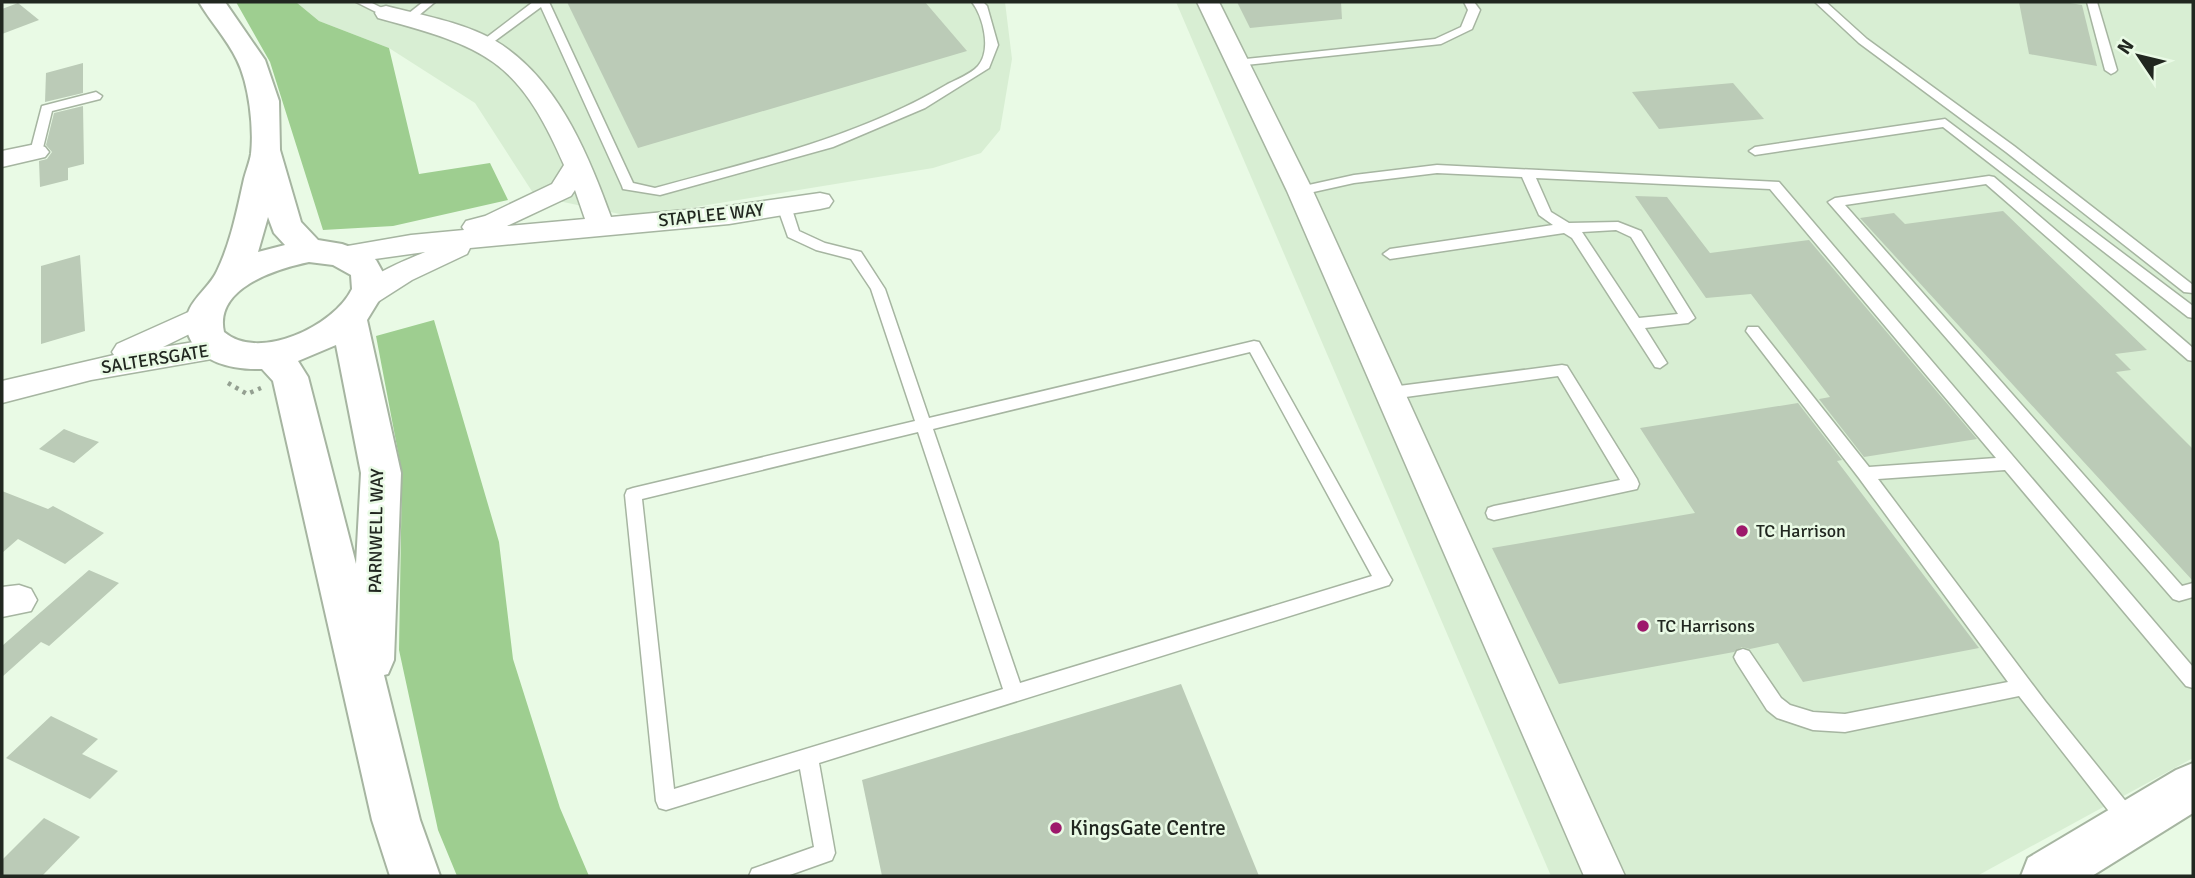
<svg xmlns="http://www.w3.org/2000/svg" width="2195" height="878" font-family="Signika,sans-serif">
	<rect width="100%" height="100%" fill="#e9fae5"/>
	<g fill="#d8eed3">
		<polygon points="296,2 1005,2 1012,59 1000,130 981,153 933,168 634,217 535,196 475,103 389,48 319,21"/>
		<polygon points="1176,2 2193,2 2193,758 1977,876 1551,876"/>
	</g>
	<g fill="#9ece90">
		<polygon points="236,2 296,2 319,21 389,48 419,174 490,163 508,200 393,226 323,230 270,62"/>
		<polygon points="434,320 499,542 513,659 560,808 589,876 457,876 438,830 399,650 402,473 376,336"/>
	</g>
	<g fill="#bbcbb7">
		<polygon points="567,2 925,2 967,51 638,148"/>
		<polygon points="1237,2 1341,2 1342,19 1250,28"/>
		<polygon points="2019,2 2064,2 2082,5 2097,66 2029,54"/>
		<polygon points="18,3 39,20 2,34 2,9"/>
		<polygon points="83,63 83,93 45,102 46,73"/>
		<polygon points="1733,83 1764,119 1659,129 1632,92"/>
		<polygon points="83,106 84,164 68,168 68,180 40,187 39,161 47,159 52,152 46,145 54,113"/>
		<polygon points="1635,196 1667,197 1710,253 1809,240 1977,439 1864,457 1819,399 1830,397 1751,294 1706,298"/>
		<polygon points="2003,211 2147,350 2115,354 2131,370 2116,372 2193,449 2193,581 1860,218 1894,213 1905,224"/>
		<polygon points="80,255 85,331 41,344 41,266"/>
		<polygon points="1798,403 1842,460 1837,461 1979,648 1803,682 1778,643 1750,649 1742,647 1734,652 1559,684 1492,548 1695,513 1640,428"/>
		<polygon points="64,429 79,435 99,442 74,463 39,449"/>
		<polygon points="2,491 48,509 53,506 104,533 65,564 18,539 2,553"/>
		<polygon points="89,570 119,583 49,646 41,642 2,677 2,646"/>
		<polygon points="1181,684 1259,876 882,876 862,780"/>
		<polygon points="51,716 98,739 82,754 118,771 90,799 6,758"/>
		<polygon points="44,818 80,837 42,876 2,876 2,860"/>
	</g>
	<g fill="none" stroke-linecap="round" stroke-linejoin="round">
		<g stroke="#a6b5a1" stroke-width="3">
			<g id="service">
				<polygon points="356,2 370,2 392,13 382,15"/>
				<polygon points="423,2 435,2 412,21 404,21 404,17"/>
				<path d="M 533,2 L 549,2 L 633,183 L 655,188 C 754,161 856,138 946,85 C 955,80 971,74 978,66 C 992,50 983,16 972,2 L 983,2 L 987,6 L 998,45 L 989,68 L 925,108 L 833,147 L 660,195 L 623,189 L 622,186 L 541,7 L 488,46 L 478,44 Z"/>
				<polygon points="1464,2 1474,2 1480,10 1472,29 1441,44 1236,66 1230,63 1236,60 1435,39 1461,27 1468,10"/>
				<polygon points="1815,2 1826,2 1867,39 2014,146 2193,285 2193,293 2184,292 2006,152 1859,43"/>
				<polygon points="2087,2 2097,2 2117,70 2115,72 2111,74 2105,70"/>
				<polygon points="96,92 102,96 100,99 52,111 42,152 36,156 32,155 30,152 42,106"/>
				<polygon points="1945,119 2193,306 2193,318 2188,317 1943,127 1755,155 1749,151 1755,147"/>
				<path d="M 1437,165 L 1779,182 L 2193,667 L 2193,688 L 2186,686 L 2005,470 L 1878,479 L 2045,701 L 2136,814 L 2139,821 L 2136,828 L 2129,831 L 2122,828 L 2019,696 L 1845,732 L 1813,730 L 1777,718 L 1767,710 L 1737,663 L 1734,657 L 1737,651 L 1743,649 L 1749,651 L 1781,698 L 1790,705 L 1813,712 L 1845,714 L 2008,682 L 1859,478 L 1746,331 L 1748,327 L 1758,327 L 1869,467 L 1996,458 L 1770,189 L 1536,178 L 1551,212 L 1569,223 L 1618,222 L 1641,231 L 1695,318 L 1688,323 L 1645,328 L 1667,363 L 1660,368 L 1655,367 L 1572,238 L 1564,233 L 1390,259 L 1383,254 L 1390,249 L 1553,225 L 1539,215 L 1522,177 L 1437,173 L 1354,183 L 1300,195 L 1293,191 L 1295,188 L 1354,175 ZM 1616,230 L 1631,237 L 1678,314 L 1639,318 L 1582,232 Z"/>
				<polygon points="1989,176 1994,177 2193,348 2193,361 2188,360 1986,184 1845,205 2182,586 2193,583 2193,597 2179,601 2173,599 1828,202 1835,198"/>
				<path d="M 784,202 L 791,206 L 799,231 L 825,243 L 861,252 L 885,289 L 929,418 L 1254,341 L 1259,342 L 1389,575 L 1392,580 L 1389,585 L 819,763 L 835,853 L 832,860 L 787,876 L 749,876 L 752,869 L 814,847 L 800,769 L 666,810 L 659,808 L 656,801 L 625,495 L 627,490 L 633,488 L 915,421 L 871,289 L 851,259 L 816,250 L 788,237 L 777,206 ZM 1250,352 L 1372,576 L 1020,683 L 933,429 ZM 918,432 L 1003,689 L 674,789 L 642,499 Z"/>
				<polygon points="1562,365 1567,366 1637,479 1639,484 1637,489 1494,520 1488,518 1486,513 1488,508 1494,506 1620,480 1558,376 1391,399 1383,393 1391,387"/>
			</g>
		</g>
		<g stroke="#a6b5a1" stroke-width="3">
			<g id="minor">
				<polygon points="1197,2 1219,2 1313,191 1625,876 1584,876 1287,191"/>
				<path d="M 386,6 C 421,15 462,22 494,40 C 556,76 588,153 611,217 L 729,206 L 820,193 L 829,195 L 833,201 L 829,207 L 820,209 L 729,224 L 470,248 L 467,254 L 412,280 L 376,303 L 366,306 L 356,303 L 352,296 C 364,276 404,261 425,252 L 346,263 L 336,260 L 332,254 L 336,248 L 411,235 L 464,230 L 462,227 L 466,221 L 485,216 L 552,184 L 564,165 C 518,59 485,47 378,18 L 375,13 L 378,8 ZM 575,190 L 585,219 L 507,226 L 571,196 Z"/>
				<polygon points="36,144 45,147 49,152 45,157 2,167 2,151"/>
				<polygon points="204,305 214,308 218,315 214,322 163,347 219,338 229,342 234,349 229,356 91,380 2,403 2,381 114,355 112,352 117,344"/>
				<polygon points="19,585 31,589 37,600 31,611 2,617 2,587"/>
			</g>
		</g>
		<g stroke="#a6b5a1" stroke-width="4">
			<g id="tertiary">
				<path d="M 199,2 L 225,2 L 265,60 L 279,101 L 280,150 L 301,222 L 318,240 L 342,244 L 367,253 L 376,260 L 386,278 L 386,289 L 367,320 L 401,473 L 394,660 L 388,674 L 384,675 L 420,820 L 440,876 L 390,876 L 372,820 L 273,381 L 262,369 C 234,370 196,363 187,331 C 181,304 208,291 217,271 C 231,242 237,210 244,179 C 246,171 250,161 251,154 C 254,127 249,84 237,60 C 227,39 210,21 199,2 ZM 268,217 L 274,233 L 285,245 L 258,252 ZM 309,262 L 333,265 L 351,275 L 352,289 C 334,326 259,362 224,332 C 214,288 276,269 309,262 ZM 336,345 L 361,473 L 356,564 L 308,377 L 298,361 Z"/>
				<polygon points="2193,763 2193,813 2092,876 2021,876 2028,858 2176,770"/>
			</g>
		</g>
		<polyline stroke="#94a091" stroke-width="4.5" stroke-dasharray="3.5 5" stroke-linecap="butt" points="228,383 247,394 261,388"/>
		<use href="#service" fill="#fff" fill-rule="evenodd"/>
		<use href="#minor" fill="#fff" fill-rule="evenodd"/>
		<use href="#tertiary" fill="#fff" fill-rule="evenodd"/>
	</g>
	<g fill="#9d196b" stroke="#e9fae5" stroke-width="2.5">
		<circle cx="1742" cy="531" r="7"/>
		<circle cx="1643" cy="626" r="7"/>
		<circle cx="1056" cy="828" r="7"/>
	</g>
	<g text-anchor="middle" stroke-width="5" stroke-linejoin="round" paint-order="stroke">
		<g font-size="18" fill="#212720" stroke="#e9fae5">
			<text transform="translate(711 215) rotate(-6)" y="6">STAPLEE WAY</text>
			<text transform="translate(155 359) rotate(-9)" y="6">SALTERSGATE</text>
			<text transform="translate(376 531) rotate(-89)" y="6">PARNWELL WAY</text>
		</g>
		<g font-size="18" fill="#212720" stroke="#e9fae5" text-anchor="start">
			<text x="1756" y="537">TC Harrison</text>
			<text x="1657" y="632">TC Harrisons</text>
		</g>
		<g font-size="21" fill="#212720" stroke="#e9fae5" text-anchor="start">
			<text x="1070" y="835">KingsGate Centre</text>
		</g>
	</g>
	<rect width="2195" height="878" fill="none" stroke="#212720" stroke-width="7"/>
	<g transform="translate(2139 56) rotate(305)" stroke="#e9fae5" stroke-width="5" paint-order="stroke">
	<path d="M0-5L12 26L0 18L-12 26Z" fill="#212720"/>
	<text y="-10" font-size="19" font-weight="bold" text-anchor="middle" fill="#212720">N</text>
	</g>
</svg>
